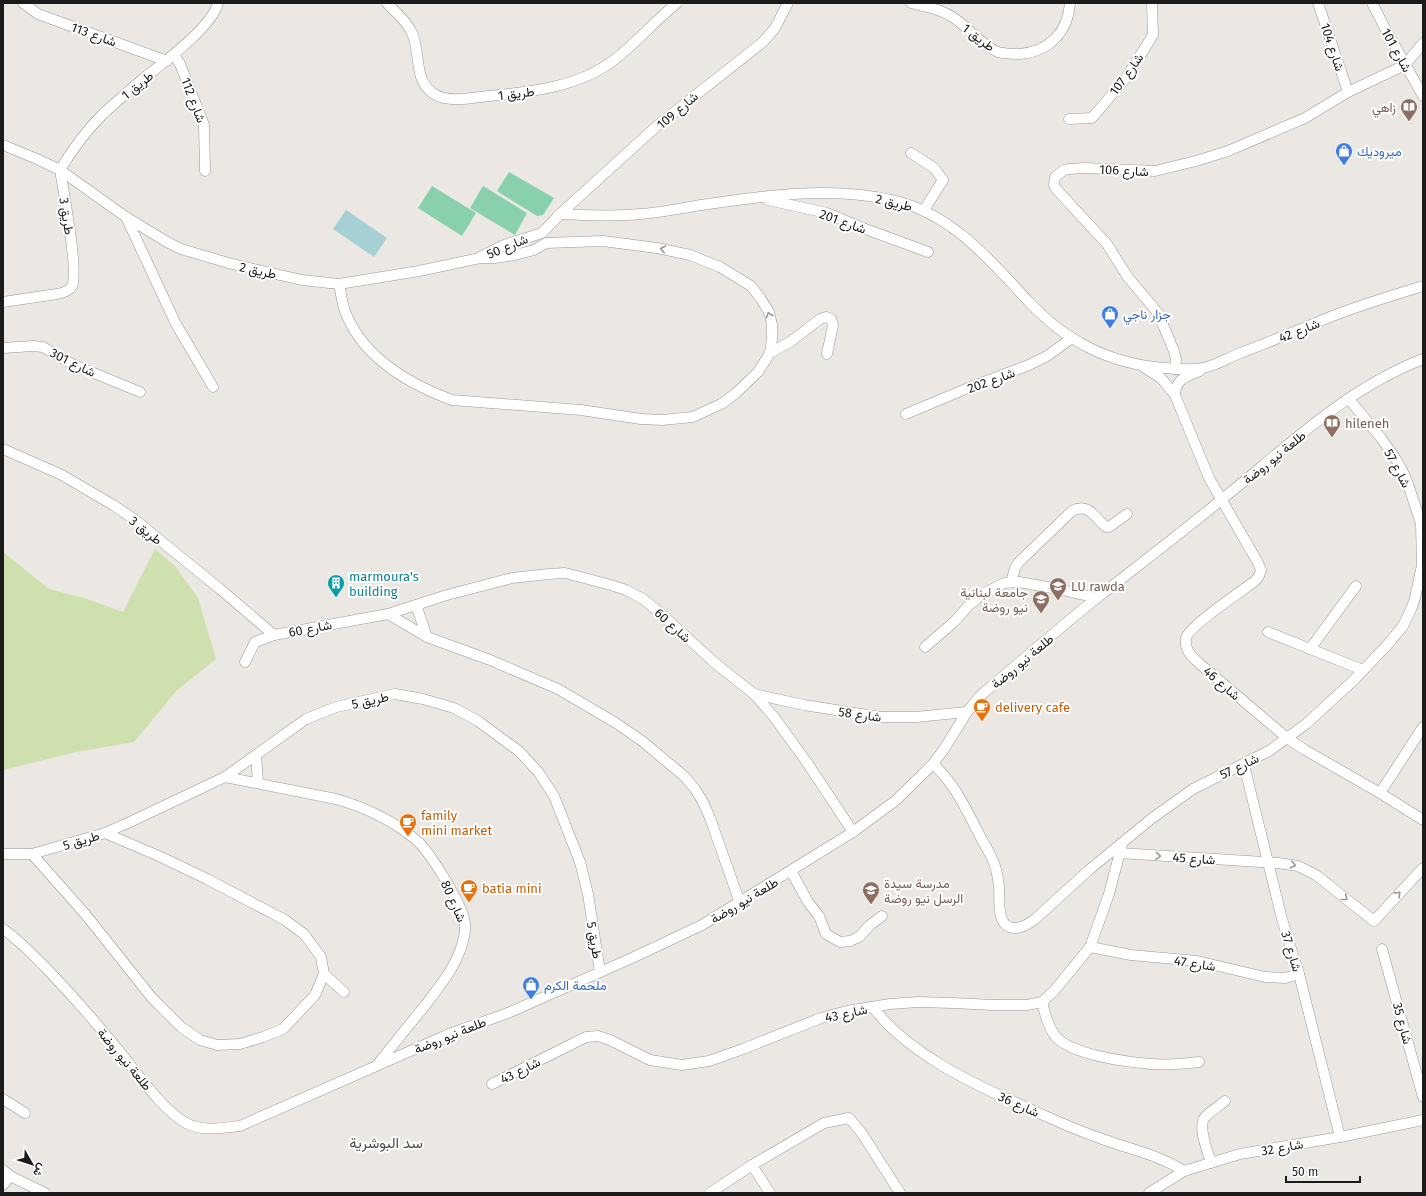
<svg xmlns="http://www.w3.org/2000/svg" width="1426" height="1196" font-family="'Fira Sans',Vazirmatn,sans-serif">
	<rect width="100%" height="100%" fill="#ebe7e2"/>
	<polygon fill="#cde0ad" points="155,549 175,566 198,598 216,659 176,691 134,742 76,752 3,770 3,552 49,589 87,599 123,612"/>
	<g fill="#89d1ac">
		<polygon points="509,172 554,198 543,215 537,216 497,191"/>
		<polygon points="432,186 476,213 462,236 418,208"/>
		<polygon points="483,186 527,213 515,235 470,208"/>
	</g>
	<polygon fill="#a7d0d4" points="346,210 387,238 374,257 333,229"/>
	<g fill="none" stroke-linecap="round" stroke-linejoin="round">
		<g stroke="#989898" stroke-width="11">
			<g id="street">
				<polyline points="23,3 38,14 167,61"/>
				<path d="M 387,3 C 395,12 407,21 412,33 C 421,52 413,81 434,94 C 449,103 471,98 488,96 C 531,92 579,87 614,60 C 636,43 655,21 677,3"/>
				<path d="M 911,3 C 926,7 941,9 954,18 C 969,28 981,45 998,52 C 1005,54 1012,54 1019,54 C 1049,52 1068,32 1070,3"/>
				<polyline points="1318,3 1348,92"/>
				<polyline points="1372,3 1386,30 1423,96"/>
				<polyline points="174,55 180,64 204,125 205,171"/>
				<polyline points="1069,119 1092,118 1126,78 1153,35 1152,3"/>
				<path d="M 3,145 L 37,159 L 60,170 L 126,217 L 167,242 L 181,249 L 232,264 L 302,280 L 339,284 L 419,271 L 480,258 L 495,258 L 515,255 L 534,250 L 546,243 L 603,241 L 657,248 L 690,255 L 720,267 L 751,286 L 761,299 L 769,312 L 772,325 L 772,339 L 770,353 L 758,372 L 736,393 L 723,403 L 693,417 L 662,420 L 641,419 L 581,410 L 452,400 C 409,384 362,357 345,311 C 342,303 341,293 339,284"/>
				<polyline points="911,153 934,168 943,180 924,210"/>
				<path d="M 60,170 C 72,150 86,131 103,114 C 116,102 130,90 144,78 C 163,63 213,26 218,3"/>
				<polyline points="768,200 827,213 868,230 928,252"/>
				<path d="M 560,214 C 586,215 613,217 640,214 C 658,213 677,209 695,206 C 761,196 831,185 896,201 C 953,215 991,261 1029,302 C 1067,342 1110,364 1165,368 C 1179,369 1194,371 1207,367 C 1218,364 1228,358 1238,354 C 1267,343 1296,331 1325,319 C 1357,306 1390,296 1423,286"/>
				<polyline points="126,217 176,324 213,387"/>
				<polyline points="480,257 504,245 542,233 560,214 658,125 763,42 775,28 788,3"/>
				<path d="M 3,302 L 57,294 C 63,293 69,291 72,286 C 79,273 63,188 60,170"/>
				<polyline points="3,348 33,346 43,347 72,364 140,392"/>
				<polyline points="770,353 790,342 820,319 826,317 831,319 833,325 827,354"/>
				<path d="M 1145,368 L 1161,378 L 1175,395 L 1209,478 L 1257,561 L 1261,570 L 1259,576 L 1255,581 C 1243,590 1188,627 1186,638 C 1184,650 1192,657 1200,664 L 1287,738 L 1305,750 L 1380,793 L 1423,820"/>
				<polyline points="1175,369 1176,359 1174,351 1158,313 1127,276 1107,244 1057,190 1054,185 1055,177 1064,170 1069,169 1085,168 1155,171 1196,161 1228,151 1305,118 1348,92 1405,65 1423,43"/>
				<path d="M 1175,395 C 1176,378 1186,377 1200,371"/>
				<polyline points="906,414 968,388 1029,365 1047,356 1072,338"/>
				<polyline points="3,449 62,475 113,505 134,519 220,589 274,635"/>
				<path d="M 1011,582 L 1015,568 L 1019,562 L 1072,511 C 1089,502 1095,518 1106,527 L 1109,527 L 1127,514"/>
				<polyline points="416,605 427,637"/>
				<polyline points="388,614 427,637 490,660 558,689 616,723 642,741 684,776 695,789 703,802 710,818 740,903"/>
				<polyline points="1268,632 1363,670"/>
				<polyline points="925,647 955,621 969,605 983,594 1004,583 1019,582 1058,589 1097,598"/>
				<polyline points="1310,649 1356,586"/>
				<polyline points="245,662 255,642 274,635 388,614 447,595 512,578 549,574 565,573 611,585 626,590 643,599 658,611 716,664 754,694 774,717 808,764 853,832"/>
				<polyline points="754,694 804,705 880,717 916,717 967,712"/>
				<polyline points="256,755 258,783"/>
				<path d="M 933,764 C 956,785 967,811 981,838 C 986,847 992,856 995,866 C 997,872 998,879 999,887 C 1000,898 997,917 1006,925 C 1015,932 1027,925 1034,920 L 1089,870 L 1151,819 L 1193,789 L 1269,751 L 1306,724 L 1354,680 L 1388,644 L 1403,626 L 1412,607 L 1415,598 L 1422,565 L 1421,524 L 1409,487 L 1404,474 L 1397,461 L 1381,438 L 1349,399"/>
				<polyline points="1244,765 1282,919 1299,974 1340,1137"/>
				<path d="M 225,777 L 336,799 C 364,807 392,820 415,839 C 430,851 459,900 464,918 C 467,928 464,939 461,948 C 453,971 438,988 424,1007 C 408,1026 393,1045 378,1064"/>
				<polyline points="1380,793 1423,727"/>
				<polyline points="1119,853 1278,863 1298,866 1316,875 1374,921 1423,868"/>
				<polyline points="3,854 32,854 105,833 130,822 225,777 306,719 336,707 395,694 423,699 454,708 478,721 520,752 539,773 554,796 580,862 588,894 600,972"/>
				<polyline points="32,854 86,915 152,998 181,1027 200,1040 217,1045 240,1044 263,1037 283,1029 315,995 324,974 321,957 304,934 285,920 207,879 161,857 105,833"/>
				<polyline points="791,871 808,902 819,916 826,934 840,942 850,941 859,937 870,925 882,916"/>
				<path d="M 3,929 C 19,940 32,954 46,968 C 73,996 99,1026 124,1057 C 140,1077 164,1111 186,1123 C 203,1132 222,1128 240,1126 L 449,1034 L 508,1013 L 632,958 L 702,925 L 853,832 L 895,801 L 933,764 L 944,749 L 967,712 L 980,696 C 1019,663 1058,629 1098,597 C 1139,565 1181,533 1221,500 C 1285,449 1345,389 1423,359"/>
				<polyline points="1090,947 1131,955 1197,961 1265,977 1285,978 1299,974"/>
				<polyline points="1382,949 1423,1097"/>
				<polyline points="324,974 344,992"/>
				<path d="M 1042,1002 C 1045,1014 1048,1026 1055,1036 C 1071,1055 1127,1062 1151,1064 C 1167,1065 1183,1064 1199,1062"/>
				<path d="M 873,1007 C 906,1052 971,1083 1021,1105 C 1049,1118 1076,1130 1105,1140 C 1132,1150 1159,1155 1184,1171"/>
				<polyline points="492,1084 586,1037 598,1036 610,1040 650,1060 682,1065 709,1061 743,1049 821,1018 847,1011 890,1004 918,1002 953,1003 993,1005 1027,1005 1042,1002 1054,991 1090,947 1109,894 1122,844"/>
				<polyline points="3,1099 25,1113"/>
				<path d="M 1211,1163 C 1208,1152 1197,1126 1205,1117 C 1211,1111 1219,1106 1225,1101"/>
				<polyline points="752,1165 770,1193"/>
				<polyline points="3,1170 10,1176 45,1193"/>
				<polyline points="3,1185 10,1176"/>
				<polyline points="710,1193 752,1165 824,1123 849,1118 861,1132 900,1193"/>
				<polyline points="1149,1193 1184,1171 1240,1154 1340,1137 1423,1120"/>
			</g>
		</g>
		<use href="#street" stroke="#fff" stroke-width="10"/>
	</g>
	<defs><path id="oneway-chevron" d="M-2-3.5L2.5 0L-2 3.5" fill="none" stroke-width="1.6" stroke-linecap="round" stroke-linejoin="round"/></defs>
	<g stroke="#989898">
		<use href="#oneway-chevron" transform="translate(663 249) rotate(-168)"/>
		<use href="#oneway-chevron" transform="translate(769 315) rotate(-109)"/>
		<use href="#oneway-chevron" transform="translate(1158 856) rotate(4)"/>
		<use href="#oneway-chevron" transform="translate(1293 865) rotate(13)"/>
		<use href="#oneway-chevron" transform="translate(1398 894) rotate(-47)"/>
		<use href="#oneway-chevron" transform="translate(1345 898) rotate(39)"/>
	</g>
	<defs>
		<g id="library-pin" transform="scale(0.9)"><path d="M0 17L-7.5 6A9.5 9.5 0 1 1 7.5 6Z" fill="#8d6e63" stroke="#fff"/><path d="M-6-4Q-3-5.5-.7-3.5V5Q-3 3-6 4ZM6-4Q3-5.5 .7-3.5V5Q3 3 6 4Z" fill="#fff"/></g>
		<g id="shop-pin" transform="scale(0.9)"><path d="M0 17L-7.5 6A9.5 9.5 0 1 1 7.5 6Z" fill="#3f7fe0" stroke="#fff"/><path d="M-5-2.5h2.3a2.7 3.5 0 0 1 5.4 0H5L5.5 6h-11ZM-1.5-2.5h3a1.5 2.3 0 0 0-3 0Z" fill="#fff"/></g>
		<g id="building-pin" transform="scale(0.9)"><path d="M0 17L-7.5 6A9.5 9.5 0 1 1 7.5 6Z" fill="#0f9aa8" stroke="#fff"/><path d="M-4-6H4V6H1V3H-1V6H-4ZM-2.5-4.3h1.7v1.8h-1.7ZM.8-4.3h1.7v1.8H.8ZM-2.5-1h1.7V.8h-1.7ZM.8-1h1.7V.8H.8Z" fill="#fff"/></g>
		<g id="university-pin" transform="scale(0.9)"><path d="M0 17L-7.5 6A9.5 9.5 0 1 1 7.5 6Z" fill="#8d6e63" stroke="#fff"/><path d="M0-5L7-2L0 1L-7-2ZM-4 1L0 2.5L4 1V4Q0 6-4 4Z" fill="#fff"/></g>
		<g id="school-pin" transform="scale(0.9)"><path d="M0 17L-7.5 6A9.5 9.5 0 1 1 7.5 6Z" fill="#8d6e63" stroke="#fff"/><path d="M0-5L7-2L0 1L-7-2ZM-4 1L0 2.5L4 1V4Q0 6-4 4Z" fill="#fff"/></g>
		<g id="cafe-pin" transform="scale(0.9)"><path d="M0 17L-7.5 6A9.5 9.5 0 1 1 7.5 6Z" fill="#e8710a" stroke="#fff"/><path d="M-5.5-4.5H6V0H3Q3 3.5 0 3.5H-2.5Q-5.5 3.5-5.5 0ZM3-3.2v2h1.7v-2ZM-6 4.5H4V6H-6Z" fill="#fff"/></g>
	</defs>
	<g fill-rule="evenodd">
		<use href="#library-pin" x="1409" y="107"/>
		<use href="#shop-pin" x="1344" y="151"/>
		<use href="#shop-pin" x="1110" y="314"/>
		<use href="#library-pin" x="1332" y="423"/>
		<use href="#building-pin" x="336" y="583"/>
		<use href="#university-pin" x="1058" y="586"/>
		<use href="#school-pin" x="1041" y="599"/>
		<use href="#cafe-pin" x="982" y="707"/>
		<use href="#cafe-pin" x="408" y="822"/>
		<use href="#cafe-pin" x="469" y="888"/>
		<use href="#school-pin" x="871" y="890"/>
		<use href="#shop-pin" x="531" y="985"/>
	</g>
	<g text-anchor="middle" stroke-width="4" stroke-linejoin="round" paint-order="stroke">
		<g font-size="13" fill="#1b1b1b" stroke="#fff">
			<text transform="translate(94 34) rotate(20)" y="5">شارع 113</text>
			<text transform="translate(979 37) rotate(37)" y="5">طريق 1</text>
			<text transform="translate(1333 47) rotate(72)" y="5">شارع 104</text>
			<text transform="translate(1397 50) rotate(61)" y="5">شارع 101</text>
			<text transform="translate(1126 74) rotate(-54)" y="5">شارع 107</text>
			<text transform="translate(137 85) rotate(-39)" y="5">طريق 1</text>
			<text transform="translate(516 93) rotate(-7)" y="5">طريق 1</text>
			<text transform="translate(194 100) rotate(69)" y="5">شارع 112</text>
			<text transform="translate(677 110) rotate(-40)" y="5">شارع 109</text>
			<text transform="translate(1124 170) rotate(3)" y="5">شارع 106</text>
			<text transform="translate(894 202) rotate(13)" y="5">طريق 2</text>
			<text transform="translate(67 216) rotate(81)" y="5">طريق 3</text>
			<text transform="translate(843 221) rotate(20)" y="5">شارع 201</text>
			<text transform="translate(507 246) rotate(-23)" y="5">شارع 50</text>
			<text transform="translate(258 270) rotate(12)" y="5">طريق 2</text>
			<text transform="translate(1299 330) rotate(-22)" y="5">شارع 42</text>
			<text transform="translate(73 362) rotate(26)" y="5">شارع 301</text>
			<text transform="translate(991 380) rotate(-20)" y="5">شارع 202</text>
			<text transform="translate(1274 457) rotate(-39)" y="5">طلعة نيو روضة</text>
			<text transform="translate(1398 468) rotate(62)" y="5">شارع 57</text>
			<text transform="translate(146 530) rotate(38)" y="5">طريق 3</text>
			<text transform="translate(673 625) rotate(42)" y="5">شارع 60</text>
			<text transform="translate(310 628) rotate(-11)" y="5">شارع 60</text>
			<text transform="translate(1022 661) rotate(-40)" y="5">طلعة نيو روضة</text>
			<text transform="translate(1222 683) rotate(41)" y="5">شارع 46</text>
			<text transform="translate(370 700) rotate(-13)" y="5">طريق 5</text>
			<text transform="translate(860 714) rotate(8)" y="5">شارع 58</text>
			<text transform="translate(1239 766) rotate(-26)" y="5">شارع 57</text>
			<text transform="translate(81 840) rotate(-17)" y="5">طريق 5</text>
			<text transform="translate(1194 858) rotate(4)" y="5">شارع 45</text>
			<text transform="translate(744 900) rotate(-31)" y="5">طلعة نيو روضة</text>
			<text transform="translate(454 901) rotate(66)" y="5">شارع 80</text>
			<text transform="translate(595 940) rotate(80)" y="5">طريق 5</text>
			<text transform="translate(1292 951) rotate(73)" y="5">شارع 37</text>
			<text transform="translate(1195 963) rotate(9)" y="5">شارع 47</text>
			<text transform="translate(846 1013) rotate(-12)" y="5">شارع 43</text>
			<text transform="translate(1403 1023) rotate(75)" y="5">شارع 35</text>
			<text transform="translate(450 1035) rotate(-22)" y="5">طلعة نيو روضة</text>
			<text transform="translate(125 1059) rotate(50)" y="5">طلعة نيو روضة</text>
			<text transform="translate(520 1070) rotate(-27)" y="5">شارع 43</text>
			<text transform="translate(1019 1104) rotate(24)" y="5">شارع 36</text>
			<text transform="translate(1282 1147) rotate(-10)" y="5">شارع 32</text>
		</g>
		<g font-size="13" fill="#785e54" stroke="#fff" text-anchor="start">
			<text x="1396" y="112" text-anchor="end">زاهي</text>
			<text x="1345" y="428">hileneh</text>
			<text x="1071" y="591">LU rawda</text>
			<text x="1028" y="597" text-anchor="end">جامعة لبنانية<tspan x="1028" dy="15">نيو روضة</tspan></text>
			<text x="884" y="888">مدرسة سيدة<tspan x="884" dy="15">الرسل نيو روضة</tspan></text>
		</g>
		<g font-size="13" fill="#366cbe" stroke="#fff" text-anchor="start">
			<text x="1357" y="156">ميروديك</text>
			<text x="1123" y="319">جزار ناجي</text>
			<text x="544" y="990">ملحمة الكرم</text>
		</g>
		<g font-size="13" fill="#0d838f" stroke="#fff" text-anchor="start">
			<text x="349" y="581">marmoura's<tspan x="349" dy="15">building</tspan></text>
		</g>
		<g font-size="13" fill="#c56008" stroke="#fff" text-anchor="start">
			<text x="995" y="712">delivery cafe</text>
			<text x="421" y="820">family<tspan x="421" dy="15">mini market</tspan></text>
			<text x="482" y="893">batia mini</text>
		</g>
		<g font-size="15" fill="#4e4e4e" stroke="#fff">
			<text x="386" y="1148">سد البوشرية</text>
		</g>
	</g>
	<rect width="1426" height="1196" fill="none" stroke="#1b1b1b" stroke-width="8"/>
	<g transform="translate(32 1164) rotate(129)" stroke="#ffffff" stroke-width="3" paint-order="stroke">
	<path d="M0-3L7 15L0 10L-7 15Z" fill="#1b1b1b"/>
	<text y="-6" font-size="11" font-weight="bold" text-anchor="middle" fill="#1b1b1b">ش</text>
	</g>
	<path d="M1286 1176v6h74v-6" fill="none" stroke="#1b1b1b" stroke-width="2"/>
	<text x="1292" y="1176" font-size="12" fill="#1b1b1b" stroke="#ffffff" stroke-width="3" paint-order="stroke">50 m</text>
</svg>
